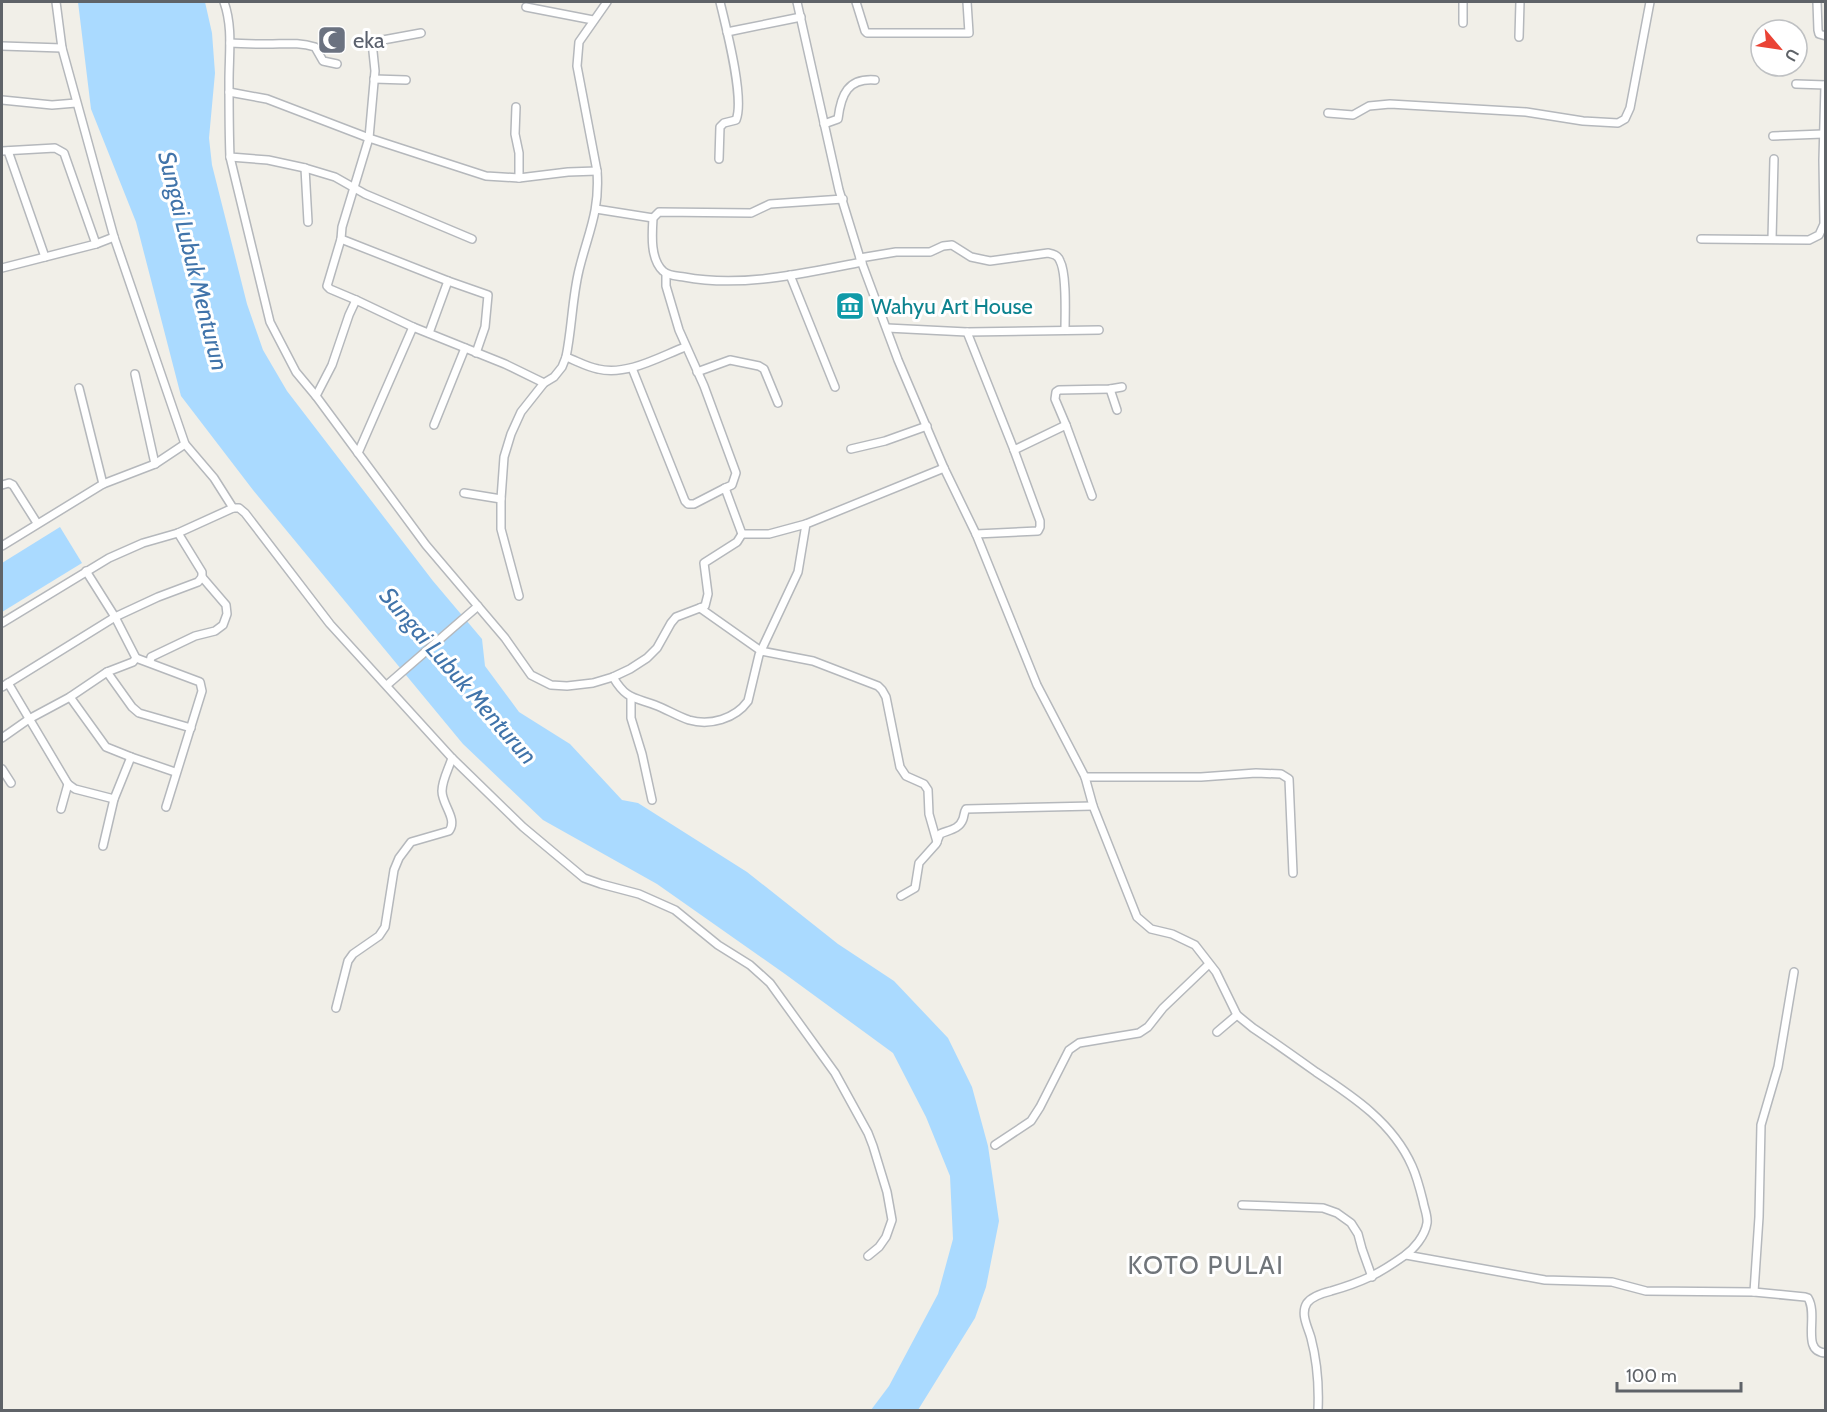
<svg xmlns="http://www.w3.org/2000/svg" width="1827" height="1412" font-family="Cabin,sans-serif">
	<rect width="100%" height="100%" fill="#f1efe8"/>
	<g fill="#aadaff">
		<polygon points="78,2 205,2 212,33 215,73 209,138 212,165 247,304 263,350 287,391 433,581 482,639 485,666 519,712 570,744 622,800 638,803 747,872 838,944 894,981 948,1038 972,1087 988,1146 999,1221 986,1287 975,1318 918,1410 871,1410 889,1386 938,1294 953,1239 950,1176 926,1117 893,1053 785,974 657,884 543,820 463,744 253,490 181,396 136,222 91,109"/>
		<polygon points="60,527 82,563 2,612 2,563"/>
	</g>
	<g fill="none" stroke-linecap="round" stroke-linejoin="round">
		<g stroke="#b5b8bc" stroke-width="10">
			<g id="street">
				<polyline points="56,2 62,48 114,237 185,444 214,478 233,508"/>
				<path d="M 224,2 C 233,27 229,54 229,81 C 229,106 229,132 230,157 L 268,160 L 305,168 L 335,177 L 365,194 L 472,239"/>
				<path d="M 797,2 L 839,190 L 860,258 L 898,360 L 944,468 L 976,534 L 1037,685 L 1085,777 L 1093,806 L 1137,917 L 1151,929 L 1172,934 L 1195,945 L 1216,972 L 1237,1015 L 1253,1028 C 1274,1042 1295,1057 1316,1072 C 1354,1097 1393,1123 1412,1166 C 1417,1177 1420,1189 1423,1201 C 1424,1208 1428,1216 1427,1223 C 1425,1236 1414,1249 1404,1256 C 1377,1275 1362,1282 1331,1291 C 1323,1293 1312,1296 1307,1303 C 1300,1314 1308,1327 1311,1338 C 1317,1361 1319,1387 1318,1410"/>
				<polyline points="856,2 865,31 867,33 969,33 967,2"/>
				<polyline points="1817,2 1818,30 1819,34 1826,36"/>
				<polyline points="526,7 593,20"/>
				<polyline points="1463,23 1463,2"/>
				<polyline points="727,32 801,17"/>
				<polyline points="421,33 372,42 375,71 369,138 342,227 341,239 448,281 429,333"/>
				<polyline points="1519,37 1520,2"/>
				<path d="M 230,43 C 243,44 255,44 268,44 C 285,44 299,42 315,47 L 323,61 L 337,64"/>
				<polyline points="2,46 62,48"/>
				<polyline points="374,79 406,80"/>
				<polyline points="1796,84 1826,85"/>
				<polyline points="229,92 267,99 369,138 486,176 519,178 568,172 597,171"/>
				<polyline points="2,100 52,105 76,103"/>
				<polyline points="516,107 515,134 519,153 519,178"/>
				<polyline points="1328,113 1353,115 1369,106 1390,104 1526,112 1583,121 1618,123 1625,119 1630,108 1650,2"/>
				<path d="M 824,124 L 838,119 C 841,94 848,78 875,80"/>
				<polyline points="1773,136 1823,134"/>
				<polyline points="2,151 55,148 64,153 96,244"/>
				<polyline points="8,151 45,257"/>
				<polyline points="230,157 270,322 296,372 316,396"/>
				<path d="M 719,159 L 720,127 L 724,123 L 736,120 C 745,99 726,27 720,2"/>
				<polyline points="305,168 308,222"/>
				<path d="M 843,199 L 770,204 L 751,213 L 659,212 L 653,218 C 652,234 650,259 663,271 C 668,276 677,276 684,277 C 743,288 804,273 862,262"/>
				<polyline points="596,209 653,218"/>
				<polyline points="341,239 327,286 330,289 356,300"/>
				<polyline points="1701,239 1809,240 1819,235 1824,224 1823,160 1825,85"/>
				<polyline points="1772,239 1774,159"/>
				<path d="M 860,258 L 896,252 L 930,252 L 943,246 L 952,245 L 971,257 L 990,261 L 1048,253 C 1053,254 1058,255 1060,261 C 1067,274 1065,315 1065,330"/>
				<polyline points="2,268 96,244 114,237"/>
				<polyline points="666,274 666,286 679,330 704,386 736,473 732,485 725,488"/>
				<polyline points="790,275 835,387"/>
				<polyline points="448,281 488,295 485,327 476,353"/>
				<polyline points="887,328 967,332 1099,330"/>
				<polyline points="967,332 1014,450 1040,521 1040,527 1038,531 976,534"/>
				<path d="M 566,357 C 577,361 587,367 598,369 C 627,376 659,357 685,347"/>
				<polyline points="632,368 685,501 688,504 694,504 725,488 742,534"/>
				<polyline points="697,372 730,360 759,366 764,369 778,403"/>
				<polyline points="135,374 155,464"/>
				<polyline points="544,383 505,364 413,327 356,300 349,315 332,365 316,396 426,545 505,638 531,675 551,685 567,686 593,683 613,677 630,669 647,658 657,648 671,623 676,617 705,606 708,594 704,563 737,542 742,534"/>
				<polyline points="79,388 103,484"/>
				<polyline points="1110,389 1117,410"/>
				<polyline points="434,425 465,348"/>
				<polyline points="1066,425 1055,399 1056,392 1059,390 1110,389 1122,387"/>
				<polyline points="851,449 885,441 927,426"/>
				<polyline points="1014,450 1066,425 1092,496"/>
				<polyline points="358,453 413,327"/>
				<polyline points="2,485 9,483 13,485 37,523"/>
				<polyline points="464,493 501,499"/>
				<polyline points="742,534 769,534 806,524"/>
				<polyline points="2,546 103,484 155,464 185,444"/>
				<path d="M 519,596 L 501,529 L 501,499 L 504,457 L 511,434 L 521,412 L 544,383 L 554,377 L 562,367 L 566,357 C 572,328 572,299 579,270 C 588,233 600,212 597,171 L 577,66 L 579,42 L 607,2"/>
				<polyline points="700,608 761,651 813,661 878,686 882,690 886,697 900,767 906,776 924,784 928,790 929,814 937,842"/>
				<polyline points="2,623 109,558 143,543 178,533 233,508 239,508 245,513 330,624 452,758 523,827 584,878 601,884 639,894 675,910 718,945 750,965 770,983 835,1073 868,1133 873,1146 887,1192 892,1220 886,1237 879,1247 868,1256"/>
				<polyline points="136,658 200,682 202,691 166,807"/>
				<polyline points="150,662 151,657 195,636 215,631 223,625 227,614 226,605 202,577 202,572 178,533"/>
				<polyline points="107,672 132,707 139,713 191,728"/>
				<path d="M 613,677 C 626,699 633,697 655,705 C 666,709 677,716 689,720 C 710,726 735,719 748,701 L 759,655 L 798,572 L 806,524 L 944,468"/>
				<polyline points="8,683 68,784 75,789 114,799"/>
				<polyline points="387,685 478,606"/>
				<polyline points="2,687 115,617 158,597 198,582 202,577"/>
				<polyline points="70,697 106,747 131,757 175,772"/>
				<polyline points="631,698 631,718 642,754 652,800"/>
				<polyline points="2,738 29,719 70,697 107,672 133,662 136,658 115,617 86,571"/>
				<polyline points="2,769 11,783"/>
				<polyline points="1085,777 1201,777 1256,773 1281,774 1289,779 1293,873"/>
				<polyline points="61,809 68,784"/>
				<polyline points="103,846 114,799 131,757"/>
				<path d="M 901,896 L 915,888 L 919,863 L 936,844 L 940,834 C 948,830 959,830 963,819 C 964,816 964,812 966,809 L 1093,806"/>
				<path d="M 336,1008 L 348,961 L 353,954 L 379,936 L 385,927 L 394,870 L 399,858 L 411,842 L 449,831 C 458,819 442,805 442,791 C 442,780 449,768 452,758"/>
				<polyline points="1217,1032 1237,1015"/>
				<polyline points="995,1145 1031,1121 1040,1107 1069,1050 1079,1043 1139,1033 1148,1027 1163,1008 1209,964"/>
				<polyline points="1242,1205 1323,1208 1337,1213 1351,1223 1358,1234 1362,1249 1372,1277"/>
				<path d="M 1406,1255 L 1545,1280 L 1612,1282 L 1646,1291 L 1754,1292 L 1805,1297 L 1808,1298 C 1819,1316 1800,1352 1826,1353"/>
				<polyline points="1754,1292 1759,1217 1761,1125 1778,1067 1794,972"/>
			</g>
		</g>
		<use href="#street" stroke="#fff" stroke-width="7"/>
	</g>
	<defs>
		<g id="mosque-square" transform="scale(1.5)"><rect x="-9" y="-9" width="18" height="18" rx="4" fill="#6b7280" stroke="#fff"/><path d="M3.5-4.9A6 6 0 1 0 3.5 4.9A5 5 0 1 1 3.5-4.9Z" fill="#fff"/></g>
		<g id="museum-square" transform="scale(1.5)"><rect x="-9" y="-9" width="18" height="18" rx="4" fill="#0f9aa8" stroke="#fff"/><path d="M0-6L6-3V-2H-6V-3ZM-5-1h2V3h-2ZM-1-1h2V3h-2ZM3-1h2V3H3ZM-6 4H6V6H-6Z" fill="#fff"/></g>
	</defs>
	<g fill-rule="evenodd">
		<use href="#mosque-square" x="332" y="40"/>
		<use href="#museum-square" x="850" y="306"/>
	</g>
	<g text-anchor="middle" stroke-width="6" stroke-linejoin="round" paint-order="stroke">
		<g font-size="22" fill="#5b616d" stroke="#fff" text-anchor="start">
			<text x="353" y="48">eka</text>
		</g>
		<g font-size="22" fill="#0d838f" stroke="#fff" text-anchor="start">
			<text x="871" y="314">Wahyu Art House</text>
		</g>
		<g font-size="24" font-style="italic" fill="#4174aa" stroke="#fff">
			<text transform="translate(193 261) rotate(76)" y="8">Sungai Lubuk Menturun</text>
			<text transform="translate(458 676) rotate(49)" y="8">Sungai Lubuk Menturun</text>
		</g>
		<g font-size="26" letter-spacing="1.5" fill="#70757a" stroke="#fff">
			<text x="1206" y="1274">KOTO PULAI</text>
		</g>
	</g>
	<rect width="1827" height="1412" fill="none" stroke="#5f6368" stroke-width="6"/>
	<g transform="translate(1779 48) rotate(119)"><circle r="28" fill="#ffffff" stroke="#bfc1c3" stroke-width="1.5"/>
	<path d="M0-4.5L10 22L0 15L-10 22Z" fill="#ea4335"/>
	<text y="-9" font-size="16" font-weight="bold" text-anchor="middle" fill="#5f6368">U</text>
	</g>
	<path d="M1617 1382v9h124v-9" fill="none" stroke="#5f6368" stroke-width="3"/>
	<text x="1626" y="1382" font-size="18" fill="#5f6368" stroke="#ffffff" stroke-width="4.5" paint-order="stroke">100 m</text>
</svg>
